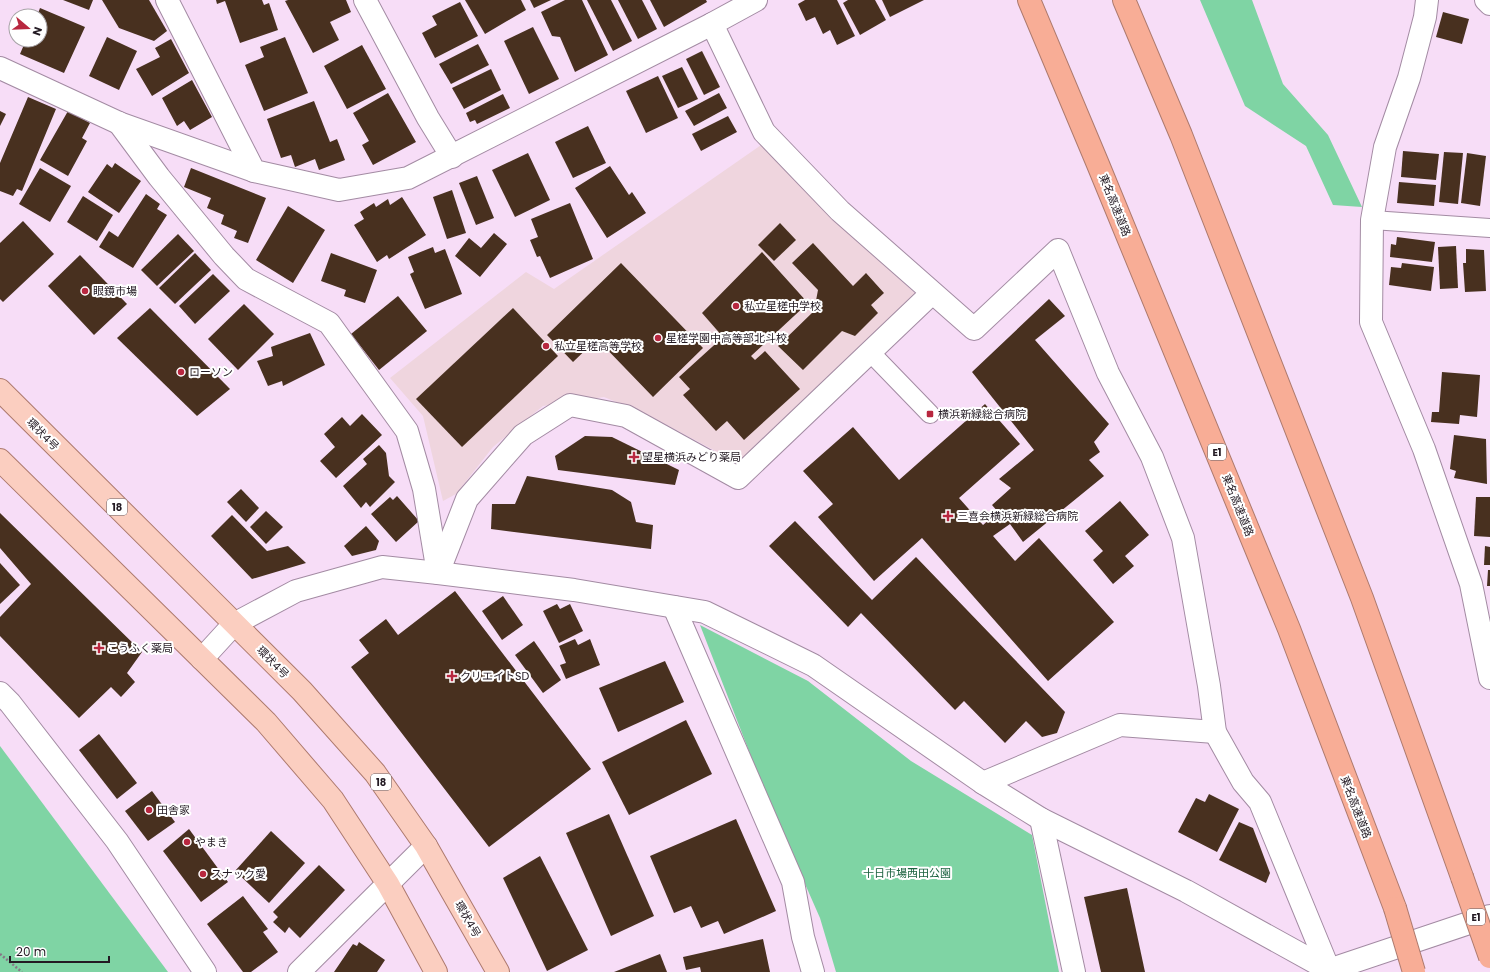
<svg xmlns="http://www.w3.org/2000/svg" width="1490" height="972" font-family="Poppins,'Noto Sans JP',sans-serif">
	<rect width="100%" height="100%" fill="#f7ddf7"/>
	<polygon fill="#efd5de" points="764,143 839,222 919,297 738,463 648,415 604,397 543,406 493,447 456,494 443,501 423,416 390,378 526,272 554,289"/>
	<g fill="#7fd4a4">
		<polygon points="1200,0 1252,0 1283,84 1328,135 1362,207 1333,205 1306,146 1245,106"/>
		<polygon points="700,625 808,681 911,761 1032,835 1059,972 836,972 820,918 768,800"/>
		<polygon points="0,746 168,972 0,972"/>
	</g>
	<g fill="#48301f">
		<polygon points="63,0 93,0 89,10"/>
		<polygon points="102,0 149,0 167,31 154,41 119,28"/>
		<polygon points="216,0 262,0 264,5 269,3 278,30 240,43 225,1 217,4"/>
		<polygon points="288,0 346,0 351,12 330,22 339,40 313,53 285,1"/>
		<polygon points="465,0 521,0 526,10 485,34"/>
		<polygon points="530,0 551,0 534,8"/>
		<polygon points="565,0 582,0 608,55 575,72 560,37 552,36 541,12"/>
		<polygon points="587,0 611,0 632,41 613,51"/>
		<polygon points="618,0 642,0 657,29 638,39"/>
		<polygon points="650,0 706,0 707,2 664,27"/>
		<polygon points="805,0 837,0 855,36 837,45 830,30 823,34 815,17 806,21 798,4"/>
		<polygon points="848,0 875,0 886,20 860,35 843,3"/>
		<polygon points="882,0 924,0 890,17"/>
		<polygon points="460,2 478,36 435,58 422,33 437,25 432,16"/>
		<polygon points="40,8 85,27 64,73 20,54 26,40 40,40 40,16 37,16"/>
		<polygon points="1443,12 1469,19 1462,44 1436,37"/>
		<polygon points="533,27 559,79 529,94 504,41"/>
		<polygon points="107,37 137,51 119,90 89,76"/>
		<polygon points="285,37 308,93 264,111 245,65 264,57 260,47"/>
		<polygon points="171,39 189,73 152,96 136,69 160,57 155,48"/>
		<polygon points="478,44 489,65 451,84 439,64"/>
		<polygon points="362,45 386,89 347,109 324,66"/>
		<polygon points="702,51 720,87 704,95 686,59"/>
		<polygon points="682,67 698,99 678,108 662,76"/>
		<polygon points="491,69 501,90 464,109 452,88"/>
		<polygon points="658,76 678,118 646,133 626,91"/>
		<polygon points="192,80 212,117 190,130 184,121 177,126 162,98"/>
		<polygon points="388,93 416,142 373,165 362,145 369,141 353,113"/>
		<polygon points="719,93 727,108 694,126 685,111"/>
		<polygon points="503,94 510,108 477,124 475,120 470,122 466,113"/>
		<polygon points="28,97 56,109 22,191 17,189 13,196 0,191 0,163"/>
		<polygon points="314,101 330,142 337,139 345,160 319,170 315,159 295,167 291,155 281,158 267,119"/>
		<polygon points="0,111 6,114 0,126"/>
		<polygon points="68,111 90,123 82,138 87,141 68,176 40,160"/>
		<polygon points="728,116 737,132 701,151 692,134"/>
		<polygon points="588,126 606,163 573,178 555,142"/>
		<polygon points="1403,151 1439,154 1436,180 1401,177"/>
		<polygon points="1444,152 1463,153 1458,204 1439,202"/>
		<polygon points="528,153 550,200 515,217 492,170"/>
		<polygon points="1467,153 1486,156 1480,206 1461,203"/>
		<polygon points="115,163 141,181 119,213 88,192 107,164 112,168"/>
		<polygon points="610,166 629,195 632,192 646,213 607,238 575,188"/>
		<polygon points="40,168 71,186 50,222 19,204"/>
		<polygon points="191,168 266,198 248,243 234,238 237,231 221,224 224,215 207,208 211,198 184,187"/>
		<polygon points="477,176 494,218 476,225 459,183"/>
		<polygon points="1399,182 1436,185 1434,206 1397,203"/>
		<polygon points="452,190 466,233 447,239 433,197"/>
		<polygon points="146,194 160,204 157,209 167,215 133,268 99,247 109,231 118,237"/>
		<polygon points="83,196 113,215 97,241 67,222"/>
		<polygon points="402,197 426,235 389,259 387,255 377,262 354,225 364,219 360,212 374,203 376,207 388,199 390,205"/>
		<polygon points="570,203 593,259 550,278 540,256 537,257 530,240 538,237 531,219"/>
		<polygon points="288,206 325,230 293,283 256,260"/>
		<polygon points="23,221 54,254 3,302 0,299 0,243"/>
		<polygon points="780,223 796,240 774,261 758,245"/>
		<polygon points="494,233 507,244 480,277 455,256 469,238 481,248"/>
		<polygon points="178,234 194,251 157,286 141,270"/>
		<polygon points="1397,237 1435,242 1432,262 1390,257 1391,244 1396,245"/>
		<polygon points="813,243 853,286 866,273 884,293 871,305 878,313 855,336 842,331 803,370 778,346 814,311 818,290 792,263"/>
		<polygon points="1456,246 1458,288 1440,289 1438,247"/>
		<polygon points="433,247 435,253 445,249 462,294 425,309 410,274 414,272 408,257"/>
		<polygon points="1466,249 1484,250 1486,291 1465,292 1463,263 1466,263"/>
		<polygon points="762,252 808,303 751,356 755,360 765,351 800,389 744,440 727,421 716,431 683,395 690,389 679,377 723,337 702,313"/>
		<polygon points="195,253 211,270 175,304 159,288"/>
		<polygon points="331,253 377,270 365,303 344,296 346,290 321,281"/>
		<polygon points="80,255 127,304 94,335 48,286"/>
		<polygon points="621,263 703,348 653,397 597,339 573,362 547,335"/>
		<polygon points="1402,263 1434,267 1431,291 1389,285 1391,267 1401,268"/>
		<polygon points="213,274 230,291 195,324 179,306"/>
		<polygon points="398,296 427,331 379,370 351,334"/>
		<polygon points="1049,299 1065,316 1035,340 1109,424 1094,442 1100,452 1089,460 1104,476 1023,542 1010,524 993,536 1015,561 1039,538 1114,622 1048,681 922,538 874,581 818,517 833,504 803,471 853,427 899,480 985,404 1020,444 959,498 983,525 998,512 992,505 1011,488 999,479 1034,450 972,372"/>
		<polygon points="244,304 274,334 238,370 208,339"/>
		<polygon points="150,308 230,389 197,416 117,338"/>
		<polygon points="513,308 558,356 462,447 416,399"/>
		<polygon points="310,333 325,365 283,386 282,381 268,386 257,361 273,356 271,347"/>
		<polygon points="1442,372 1480,375 1477,417 1460,415 1459,424 1431,422 1432,412 1439,412"/>
		<polygon points="362,414 382,435 336,478 320,461 335,447 324,434 342,417 350,426"/>
		<polygon points="1454,435 1486,439 1487,484 1454,478 1456,471 1450,469"/>
		<polygon points="585,436 612,437 679,470 675,485 558,470 555,456"/>
		<polygon points="379,445 386,453 389,476 395,482 370,507 366,502 361,508 343,486 367,464 363,459"/>
		<polygon points="527,476 612,490 631,502 636,522 653,525 651,549 491,529 492,504 515,504"/>
		<polygon points="241,489 259,508 246,522 227,502"/>
		<polygon points="397,496 419,521 396,542 371,514 390,497 393,500"/>
		<polygon points="1476,497 1490,497 1490,537 1474,536"/>
		<polygon points="1120,501 1149,535 1125,556 1134,566 1113,584 1093,560 1103,551 1085,531"/>
		<polygon points="266,511 283,527 266,544 250,527"/>
		<polygon points="0,513 142,652 127,673 135,682 121,697 111,687 79,718 0,636 0,617 31,584 0,548"/>
		<polygon points="232,515 267,551 288,546 306,563 252,579 211,536"/>
		<polygon points="795,521 872,600 916,557 1065,712 1057,733 1042,737 1026,721 1005,743 964,701 955,710 861,613 848,627 769,546"/>
		<polygon points="366,526 379,541 376,550 352,556 344,546"/>
		<polygon points="1485,546 1490,547 1490,565 1484,565"/>
		<polygon points="0,563 20,585 0,604"/>
		<polygon points="1488,570 1490,570 1490,586 1487,586"/>
		<polygon points="455,591 591,769 489,847 351,667 369,653 359,640 386,619 398,635"/>
		<polygon points="503,596 523,625 502,640 482,611"/>
		<polygon points="557,604 560,609 570,604 583,631 559,643 543,611"/>
		<polygon points="575,639 578,645 590,639 600,665 566,679 560,665 566,663 559,646"/>
		<polygon points="534,641 561,680 543,693 515,655"/>
		<polygon points="665,661 684,702 618,732 599,688"/>
		<polygon points="686,720 712,774 629,815 602,762"/>
		<polygon points="99,734 137,783 117,799 79,750"/>
		<polygon points="152,791 175,822 148,841 125,811"/>
		<polygon points="1209,794 1239,809 1217,852 1178,832 1196,798 1205,802"/>
		<polygon points="609,814 654,916 611,936 566,833"/>
		<polygon points="736,819 776,911 724,934 718,921 701,928 691,906 674,913 650,856"/>
		<polygon points="1239,822 1253,828 1270,873 1266,883 1219,860"/>
		<polygon points="189,829 228,882 201,902 163,851"/>
		<polygon points="271,831 305,863 269,903 235,871"/>
		<polygon points="540,856 588,950 547,971 503,878"/>
		<polygon points="319,865 345,890 300,938 289,927 285,933 273,922 278,917 273,912"/>
		<polygon points="1127,888 1145,972 1101,972 1084,897"/>
		<polygon points="243,896 268,929 263,932 278,952 251,972 243,972 207,924"/>
		<polygon points="763,939 770,972 701,972 700,967 686,970 683,957"/>
		<polygon points="359,942 385,960 377,972 334,972 353,944 357,946"/>
		<polygon points="660,954 667,972 614,972"/>
	</g>
	<g fill="none" stroke-linecap="round" stroke-linejoin="round">
		<g stroke="#a38ba3" stroke-width="20">
			<g id="lane">
				<polyline points="1372,220 1490,228"/>
				<polyline points="870,352 930,414"/>
			</g>
		</g>
		<g stroke="#a38ba3" stroke-width="24">
			<g id="street">
				<polyline points="167,0 254,171 339,190 408,178 712,24"/>
				<polyline points="365,0 428,118 452,157"/>
				<polyline points="756,0 712,24 764,132 840,211 974,329 1058,250 1108,373 1152,457 1183,538 1209,686 1215,732 1243,782 1260,802 1329,970 1490,916"/>
				<polyline points="1427,0 1425,17 1409,78 1385,147 1372,220 1371,322 1424,449 1471,584 1490,678"/>
				<polyline points="1486,0 1490,4"/>
				<polyline points="0,68 119,123 254,171"/>
				<polyline points="119,123 159,177 224,256 246,279 329,323 407,431 424,489 438,573 574,590 705,612 813,665 983,783 1041,819 1186,891 1329,970 1329,972"/>
				<polyline points="674,607 793,882 803,937 813,972"/>
				<polyline points="202,659 234,624 296,591 382,567 438,573 467,499 523,435 570,405 626,416 738,478 932,293"/>
				<polyline points="0,693 10,703 117,841 205,972"/>
				<polyline points="983,783 1120,725 1215,732"/>
				<polyline points="1041,819 1074,972"/>
				<polyline points="299,972 426,846"/>
			</g>
		</g>
		<g stroke="#ad7a6e" stroke-width="24">
			<g id="primary">
				<polyline points="0,390 302,691 375,773 426,846 498,972"/>
				<polyline points="0,460 266,722 333,800 388,884 436,972"/>
			</g>
		</g>
		<g stroke="#ad7a6e" stroke-width="24">
			<g id="highway">
				<polyline points="1029,0 1097,162 1289,629 1395,908"/>
				<polyline points="1124,0 1181,135 1362,598 1462,877"/>
			</g>
		</g>
		<polyline stroke="#877687" stroke-width="2.5" stroke-dasharray="2 2" stroke-linecap="butt" points="0,954 22,972"/>
		<use href="#lane" stroke="#fff" stroke-width="18"/>
		<use href="#street" stroke="#fff" stroke-width="22"/>
		<use href="#primary" stroke="#fbcec0" stroke-width="22"/>
		<use href="#highway" stroke="#f8ad96" stroke-width="22"/>
		<g stroke="#ad7a6e" stroke-width="24" stroke-linecap="butt">
			<g id="highway-bridge">
				<polyline points="1462,877 1490,957"/>
				<polyline points="1395,908 1414,972"/>
			</g>
		</g>
		<use href="#highway-bridge" stroke="#f8ad96" stroke-width="22"/>
	</g>
	<g fill="#b8273f" stroke="#fff" stroke-width="1.5">
		<circle cx="85" cy="291" r="4"/>
		<circle cx="736" cy="306" r="4"/>
		<circle cx="658" cy="338" r="4"/>
		<circle cx="546" cy="346" r="4"/>
		<circle cx="181" cy="372" r="4"/>
		<rect x="926" y="410" width="8" height="8" rx="2"/>
		<path d="M632 451h4v4h4v4h-4v4h-4v-4h-4v-4h4z"/>
		<path d="M946 510h4v4h4v4h-4v4h-4v-4h-4v-4h4z"/>
		<path d="M97 642h4v4h4v4h-4v4h-4v-4h-4v-4h4z"/>
		<path d="M450 670h4v4h4v4h-4v4h-4v-4h-4v-4h4z"/>
		<circle cx="149" cy="810" r="4"/>
		<circle cx="187" cy="842" r="4"/>
		<circle cx="203" cy="874" r="4"/>
	</g>
	<g text-anchor="middle" stroke-width="4" stroke-linejoin="round" paint-order="stroke">
		<g fill="#fff" stroke="#655f65" stroke-width="1">
			<rect x="1208" y="444" width="18" height="16" rx="3"/>
			<rect x="107" y="499" width="20" height="16" rx="3"/>
			<rect x="371" y="774" width="20" height="16" rx="3"/>
			<rect x="1467" y="909" width="18" height="16" rx="3"/>
		</g>
		<g font-size="10" font-weight="bold" fill="#231a23">
			<text x="1217" y="456">E1</text>
			<text x="117" y="511">18</text>
			<text x="381" y="786">18</text>
			<text x="1476" y="921">E1</text>
		</g>
		<g font-size="11" fill="#231a23" stroke="#fff">
			<text transform="translate(1115 205) rotate(68)" y="4">東名高速道路</text>
			<text transform="translate(43 434) rotate(45)" y="4">環状4号</text>
			<text transform="translate(1238 505) rotate(68)" y="4">東名高速道路</text>
			<text transform="translate(273 662) rotate(45)" y="4">環状4号</text>
			<text transform="translate(1356 807) rotate(69)" y="4">東名高速道路</text>
			<text transform="translate(468 919) rotate(60)" y="4">環状4号</text>
		</g>
		<g font-size="11" fill="#231a23" stroke="#fff" text-anchor="start">
			<text x="93" y="295">眼鏡市場</text>
			<text x="744" y="310">私立星槎中学校</text>
			<text x="666" y="342">星槎学園中高等部北斗校</text>
			<text x="554" y="350">私立星槎高等学校</text>
			<text x="189" y="376">ローソン</text>
			<text x="938" y="418">横浜新緑総合病院</text>
			<text x="642" y="461">望星横浜みどり薬局</text>
			<text x="957" y="520">三喜会横浜新緑総合病院</text>
			<text x="107" y="652">こうふく薬局</text>
			<text x="460" y="680">クリエイトSD</text>
			<text x="157" y="814">田舎家</text>
			<text x="195" y="846">やまき</text>
			<text x="211" y="878">スナック愛</text>
		</g>
		<g font-size="11" fill="#1c6340" stroke="#fff">
			<text x="907" y="877">十日市場西田公園</text>
		</g>
	</g>
	<g transform="translate(28 28) rotate(109)"><circle r="19" fill="#ffffff" stroke="#a7a3a7"/>
	<path d="M0-3L7 15L0 10L-7 15Z" fill="#b8273f"/>
	<text y="-6" font-size="11" font-weight="bold" text-anchor="middle" fill="#231a23">N</text>
	</g>
	<path d="M10 956v6h99v-6" fill="none" stroke="#231a23" stroke-width="2"/>
	<text x="16" y="956" font-size="12" fill="#231a23" stroke="#ffffff" stroke-width="3" paint-order="stroke">20 m</text>
</svg>
